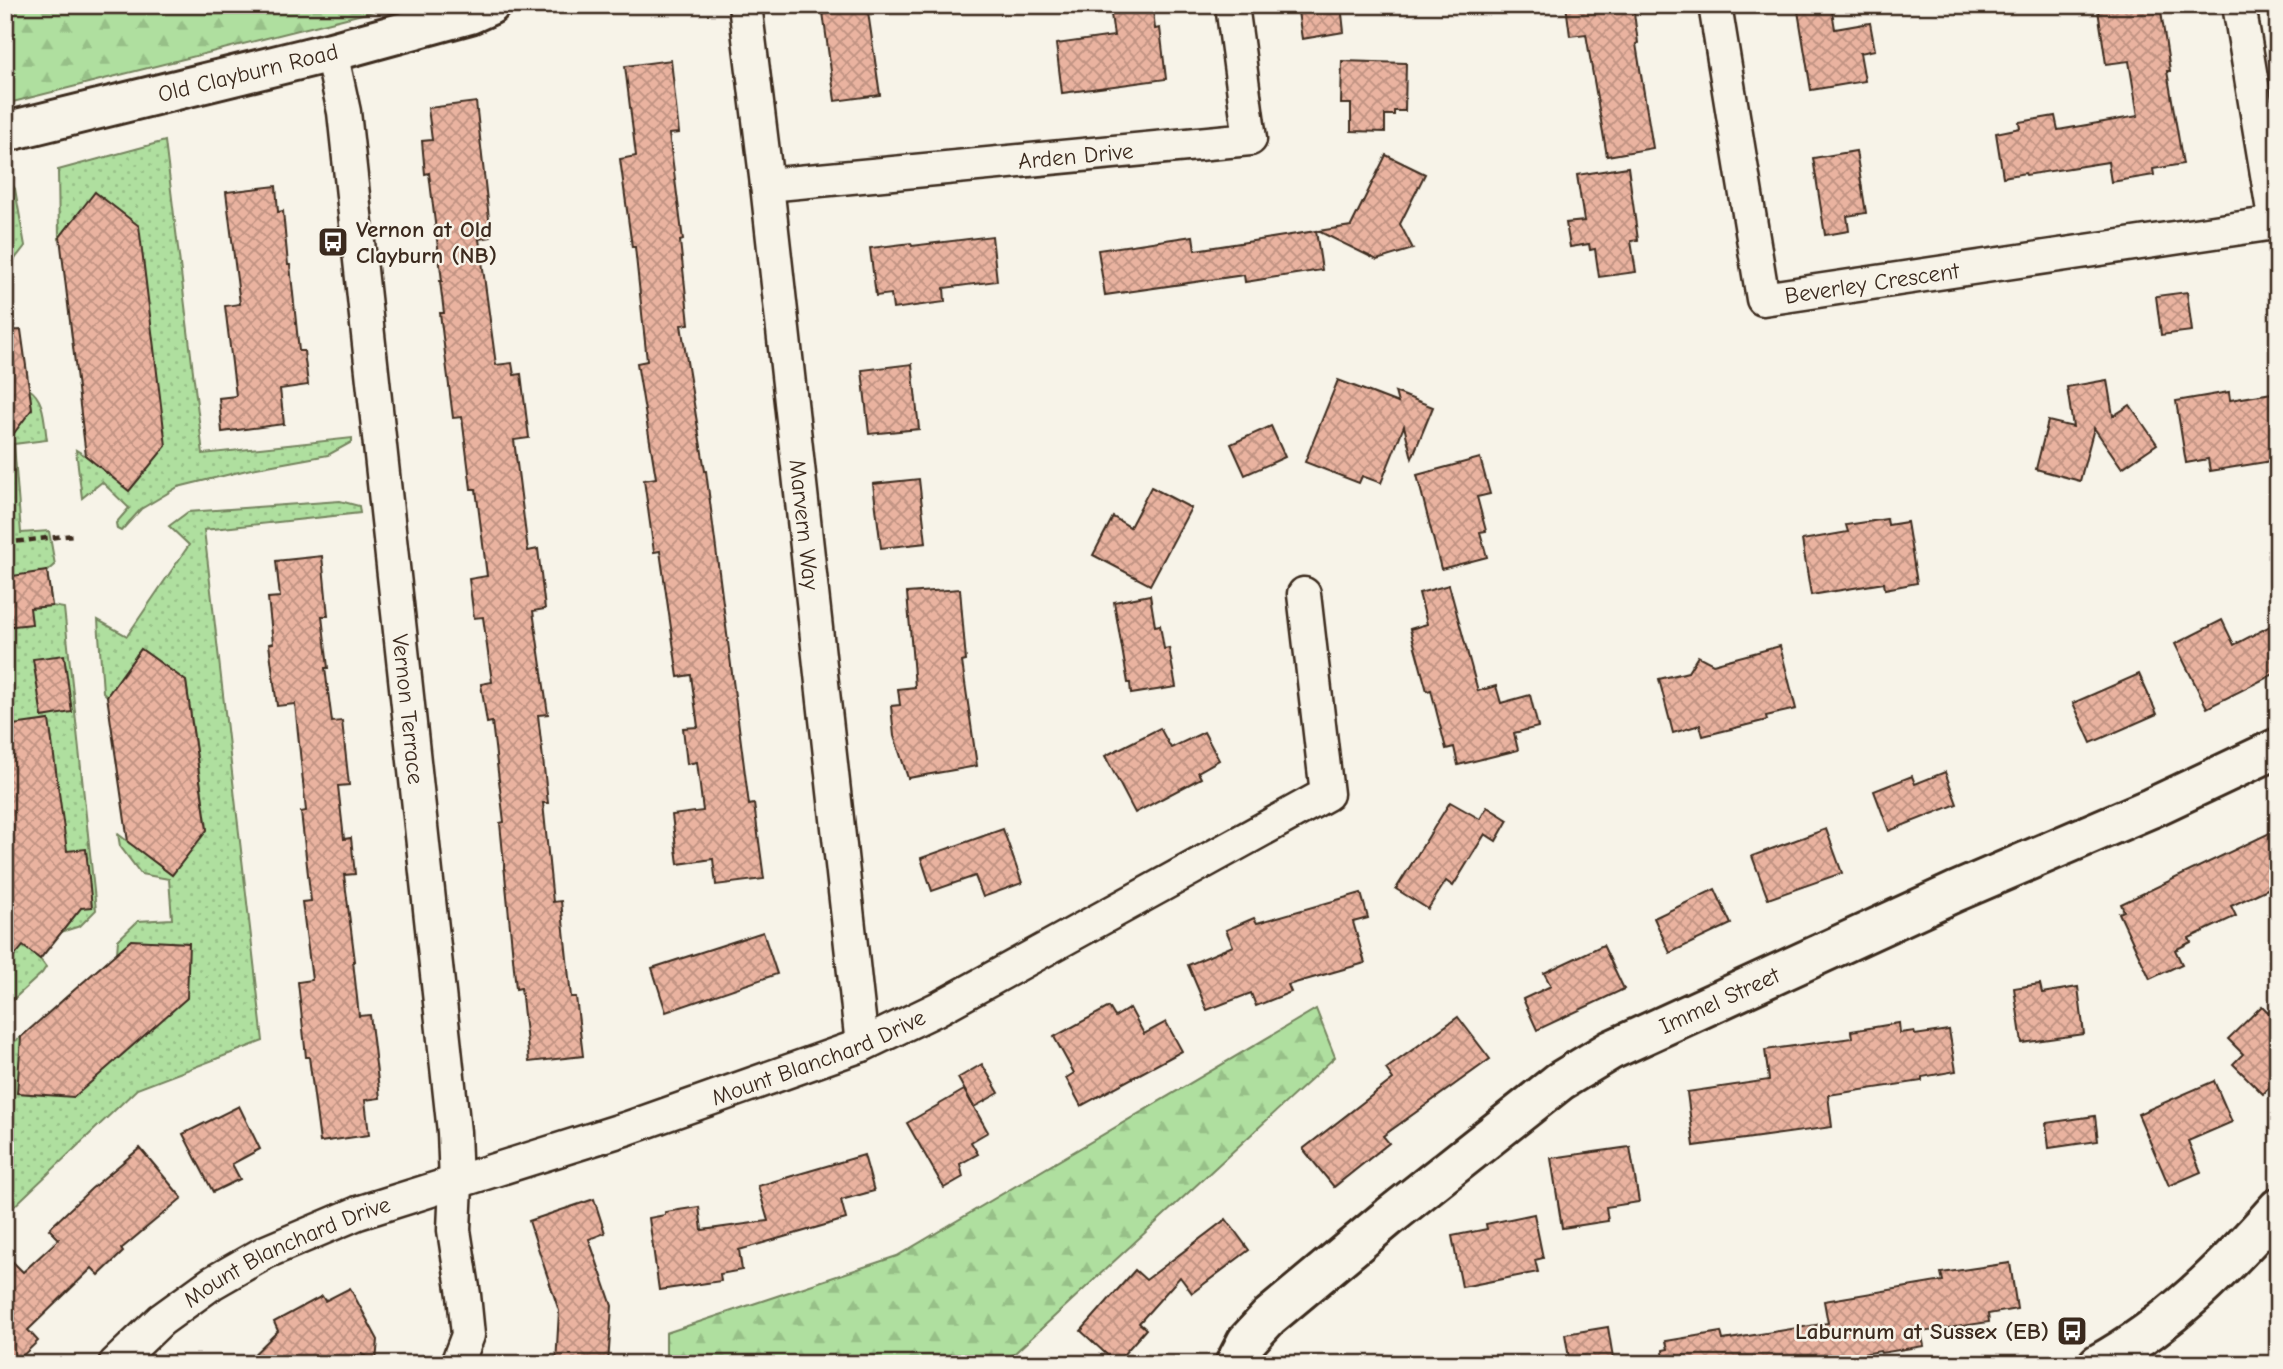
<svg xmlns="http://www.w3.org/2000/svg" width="2283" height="1369" font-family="'Comic Neue',sans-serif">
	<defs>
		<pattern id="grass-dots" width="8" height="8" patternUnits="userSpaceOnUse" patternTransform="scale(1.75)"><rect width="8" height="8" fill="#afdf9f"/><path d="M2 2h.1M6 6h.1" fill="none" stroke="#97c088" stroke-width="1.8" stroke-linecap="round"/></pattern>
		<pattern id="forest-firs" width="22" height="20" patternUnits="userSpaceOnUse" patternTransform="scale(1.75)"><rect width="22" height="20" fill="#afdf9f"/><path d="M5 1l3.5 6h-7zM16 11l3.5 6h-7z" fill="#97c088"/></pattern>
		<pattern id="building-cross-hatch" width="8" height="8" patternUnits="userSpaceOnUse" patternTransform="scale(1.75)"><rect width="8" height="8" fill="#eab3a0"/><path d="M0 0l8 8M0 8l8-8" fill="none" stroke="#bf9282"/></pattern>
	</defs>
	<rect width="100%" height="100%" fill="#f7f3e8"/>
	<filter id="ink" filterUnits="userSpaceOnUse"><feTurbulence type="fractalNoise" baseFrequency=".0143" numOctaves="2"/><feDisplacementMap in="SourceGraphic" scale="14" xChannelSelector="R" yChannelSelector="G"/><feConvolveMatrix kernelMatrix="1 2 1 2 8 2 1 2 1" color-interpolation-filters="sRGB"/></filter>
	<g filter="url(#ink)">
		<g fill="url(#grass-dots)" stroke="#75845e" stroke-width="2">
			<polygon points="165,141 203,454 352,438 352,442 328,455 251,469 178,487 141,509 121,531 117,529 116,523 129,508 102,482 82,498 76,450 86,456 95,193 59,238 58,170"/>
			<polygon points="11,183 15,189 25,246 11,264 5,259 5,184"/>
			<path d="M 29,389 C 45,399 44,422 47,440 L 14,444 L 21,533 L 49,531 L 55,565 L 47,572 L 52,606 L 64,608 L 96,910 L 80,926 L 61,932 L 40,959 L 46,967 L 42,973 L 5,1007 L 5,445 L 32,409 Z"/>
			<polygon points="340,501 359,506 360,513 204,530 263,1041 137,1089 5,1215 5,1048 21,1037 77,1015 63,1000 117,953 118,940 138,921 172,919 169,879 141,874 120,846 118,834 172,875 207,829 186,681 141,649 107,696 103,692 98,620 127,636 189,545 169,526 188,512"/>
		</g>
		<g fill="url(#forest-firs)" stroke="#75845e" stroke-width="2">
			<polygon points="30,5 398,5 5,104 5,15"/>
			<polygon points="1316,1009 1335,1057 1003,1364 666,1364 666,1333 897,1256"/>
		</g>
		<g fill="url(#building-cross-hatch)" stroke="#3b2a1e" stroke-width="2">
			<polygon points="822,5 867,5 880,95 835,101"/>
			<polygon points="1297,5 1341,5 1344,32 1302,39"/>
			<polygon points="1566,5 1633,5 1638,43 1636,44 1653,148 1607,156 1586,34 1570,36"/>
			<polygon points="1797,5 1831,5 1835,29 1870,23 1875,50 1860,53 1865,81 1811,90"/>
			<polygon points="2132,5 2160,5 2170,71 2167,71 2183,164 2153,169 2154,175 2111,182 2108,162 2026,175 2025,173 2003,177 1996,133 2020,128 2019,122 2055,116 2058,130 2138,116 2129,61 2106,64 2098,10"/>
			<polygon points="1153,9 1155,29 1160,28 1166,79 1062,93 1056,44 1114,36 1111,14"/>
			<polygon points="671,60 679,133 669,134 683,240 680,241 689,324 681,325 705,471 706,471 749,805 754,804 764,879 716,885 713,859 678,864 672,815 703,811 697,762 687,764 683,728 698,727 691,675 678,677 660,551 654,552 644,480 656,478 637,363 647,361 635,247 632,247 620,159 636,156 625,66"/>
			<polygon points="1342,61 1406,63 1405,111 1394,111 1394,115 1385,115 1385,132 1351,131 1351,104 1341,104"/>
			<polygon points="476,102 491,237 479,239 496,365 512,363 514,375 521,374 529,438 514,440 528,551 538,549 545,609 533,611 548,714 538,715 548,803 543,803 553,902 561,901 571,997 576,997 583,1056 529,1062 521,988 516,989 500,823 504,822 492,722 487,723 481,684 492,682 483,617 474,618 469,579 487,576 476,489 471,489 462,417 453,418 440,313 444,313 440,281 442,281 429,173 425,174 422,141 432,140 428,108"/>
			<polygon points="1856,151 1866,213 1847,216 1849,231 1825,235 1813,158"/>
			<polygon points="1386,155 1425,174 1400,224 1413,249 1377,260 1318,231 1351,226"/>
			<polygon points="1628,167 1638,240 1631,241 1636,272 1599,277 1595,249 1590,250 1589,244 1570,247 1566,223 1584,221 1577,175"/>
			<polygon points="276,186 278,212 283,211 288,265 290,265 299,351 304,351 308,385 280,389 284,424 222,432 219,398 236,396 225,306 240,304 226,192"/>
			<polygon points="95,192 139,226 166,446 129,491 86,456 60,237"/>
			<polygon points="1316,231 1322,270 1245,282 1244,275 1105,295 1098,250 1193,236 1195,250"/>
			<polygon points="992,236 997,281 944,288 945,302 893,309 891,294 876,296 870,248 911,243 912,246"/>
			<polygon points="2187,292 2192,331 2161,335 2156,296"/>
			<polygon points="21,330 32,409 5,445 5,331"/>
			<polygon points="912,364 919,429 869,434 862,370"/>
			<polygon points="1338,380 1398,403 1395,392 1433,407 1412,458 1404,426 1381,483 1362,476 1359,483 1305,462"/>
			<polygon points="2107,380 2113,416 2130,405 2157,444 2122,468 2094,428 2080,481 2036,469 2048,421 2073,427 2067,387"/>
			<polygon points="2229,392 2230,400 2278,392 2278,460 2210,471 2208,459 2186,463 2176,401"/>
			<polygon points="1271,426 1285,457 1245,475 1231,444"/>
			<polygon points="1480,458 1490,494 1477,497 1486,531 1480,532 1487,557 1441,569 1417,475"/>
			<polygon points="919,479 926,543 881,548 873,484"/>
			<polygon points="1151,487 1191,508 1150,585 1093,555 1113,517 1130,527"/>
			<polygon points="1887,519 1888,525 1907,522 1917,583 1885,589 1884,583 1811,595 1802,540 1848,532 1846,525"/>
			<polygon points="322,556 328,616 322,616 328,668 325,668 332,722 342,721 349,785 338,786 344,839 351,838 355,874 344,875 355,961 353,961 359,1016 370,1015 380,1098 365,1100 369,1135 320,1142 309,1057 306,1057 298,982 312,980 302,902 311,901 301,812 306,811 295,704 277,706 269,644 273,643 268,598 280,597 276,561"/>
			<polygon points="47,571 52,606 30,608 32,624 5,627 5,577"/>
			<polygon points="1449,585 1478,691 1496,686 1501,703 1530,695 1538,727 1514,733 1518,750 1458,765 1454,747 1446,749 1431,690 1427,691 1410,629 1427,624 1419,593"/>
			<polygon points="960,589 966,661 962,662 977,766 908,778 894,736 891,706 900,705 898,689 915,687 907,593"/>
			<polygon points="1150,595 1155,626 1160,625 1164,649 1169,648 1176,687 1131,694 1130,683 1128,683 1114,602"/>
			<polygon points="2222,620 2234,645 2270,626 2278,642 2278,672 2207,708 2175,644"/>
			<polygon points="1780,646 1796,709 1766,716 1767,720 1703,736 1700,725 1673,733 1659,679 1688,672 1698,656 1713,664"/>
			<polygon points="141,649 186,681 207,830 172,875 128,842 107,696"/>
			<polygon points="64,655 72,712 42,717 33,659"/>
			<polygon points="2139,674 2157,714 2091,743 2073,703"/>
			<polygon points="49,720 67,851 86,849 92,907 81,908 40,959 23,946 5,967 5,726"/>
			<polygon points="1160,728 1171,748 1204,732 1219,760 1198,772 1201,778 1135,813 1105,756"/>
			<polygon points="1945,772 1957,804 1889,831 1874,791 1912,776 1915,784"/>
			<polygon points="1450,802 1480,819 1487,807 1508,820 1496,841 1485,834 1453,886 1446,881 1428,909 1396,889"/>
			<polygon points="1003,829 1022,883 983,897 975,876 932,891 921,858"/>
			<polygon points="1826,829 1842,873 1768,899 1752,856"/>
			<polygon points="2278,829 2278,884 2231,906 2236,916 2189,938 2191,942 2175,950 2182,964 2150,979 2119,913 2124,911 2121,904"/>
			<polygon points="1715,889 1731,924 1670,953 1654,918"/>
			<polygon points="1361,893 1368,918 1353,922 1365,963 1288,985 1291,992 1256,1006 1251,993 1207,1010 1188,965 1233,946 1226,930 1254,918 1257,923"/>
			<polygon points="763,932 777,974 666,1012 652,968"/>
			<polygon points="131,940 189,943 187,998 74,1097 17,1093 21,1037"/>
			<polygon points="1603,945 1624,989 1537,1030 1523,999 1551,986 1544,973"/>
			<polygon points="2040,984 2042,993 2078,987 2084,1034 2022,1043 2014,988"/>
			<polygon points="2262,1006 2278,1022 2278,1079 2263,1094 2233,1064 2243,1054 2228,1039"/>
			<polygon points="1109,1007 1115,1017 1130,1008 1144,1034 1166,1022 1182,1051 1081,1106 1066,1078 1074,1073 1054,1037"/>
			<polygon points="1458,1017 1490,1059 1383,1136 1389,1143 1334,1187 1303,1149 1393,1079 1386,1069"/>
			<polygon points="1899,1023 1900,1033 1914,1031 1915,1035 1949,1030 1956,1071 1922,1077 1922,1081 1828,1095 1832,1127 1694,1146 1687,1092 1769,1080 1765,1050 1852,1038 1851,1031"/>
			<polygon points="982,1064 999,1093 974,1107 958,1078"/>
			<polygon points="2214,1081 2232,1122 2188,1141 2201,1172 2169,1186 2138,1114"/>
			<polygon points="964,1090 988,1132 971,1142 978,1154 960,1164 963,1177 944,1188 907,1123"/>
			<polygon points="239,1106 260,1149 232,1164 240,1179 213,1192 183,1134"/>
			<polygon points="2095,1116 2098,1141 2049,1148 2046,1123"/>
			<polygon points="1630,1147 1639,1202 1606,1207 1608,1221 1562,1228 1551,1158"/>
			<polygon points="140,1148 182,1198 121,1249 123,1252 99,1275 92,1268 28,1330 38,1341 14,1364 5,1364 5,1254 23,1272 59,1239 49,1229 91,1189"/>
			<polygon points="864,1155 874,1191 841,1200 846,1219 739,1250 742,1270 720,1274 721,1281 659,1290 649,1218 665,1215 665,1212 699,1207 702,1230 768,1221 758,1186"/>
			<polygon points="594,1199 605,1233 589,1239 612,1306 608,1364 556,1364 559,1311 529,1221"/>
			<polygon points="1534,1214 1543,1258 1535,1260 1538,1272 1462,1287 1452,1236 1487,1229 1486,1224"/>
			<polygon points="1226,1219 1249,1250 1192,1293 1180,1277 1139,1323 1146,1329 1116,1363 1081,1331 1135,1270 1146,1280"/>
			<polygon points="2010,1263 2017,1309 1988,1314 1989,1322 1921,1332 1924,1346 1881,1353 1880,1351 1806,1364 1664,1364 1663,1350 1668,1349 1666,1341 1721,1332 1723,1340 1828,1323 1824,1301 1943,1281 1941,1273"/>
			<polygon points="350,1288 378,1340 376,1362 361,1354 343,1364 244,1364 278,1331 274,1322 322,1296 325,1301"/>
			<polygon points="1608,1327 1614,1364 1570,1364 1565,1334"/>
		</g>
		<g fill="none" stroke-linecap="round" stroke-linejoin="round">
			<g stroke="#3b2a1e" stroke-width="37">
				<g id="street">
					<path id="s1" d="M 745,5 L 767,185 L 862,1045"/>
					<path id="s2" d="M 1715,5 L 1763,299 L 2275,223 L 2239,5"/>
					<path id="s3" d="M 331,52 L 344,112 L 454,1132 L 456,1183 L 454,1230 L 464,1295 L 468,1335 L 457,1364"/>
					<path id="s4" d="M 767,185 L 1250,139 L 1232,5"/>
					<path id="s5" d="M 115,1364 L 161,1320 L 212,1283 L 266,1252 L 358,1213 L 628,1128 L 862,1045 L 937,1009 L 1327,794 L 1304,594"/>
				</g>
			</g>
			<g stroke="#3b2a1e" stroke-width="44">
				<g id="secondary">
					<path id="s6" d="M 5,132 L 331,52 L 470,14 L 490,5"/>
					<path id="s7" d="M 1235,1364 L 1247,1341 L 1269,1317 L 1390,1216 L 1560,1081 L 1611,1050 L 1955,892 L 2151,808 L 2278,748"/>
					<path d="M 2098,1364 C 2169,1325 2225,1268 2278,1208"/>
				</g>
			</g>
			<polyline stroke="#3b2a1e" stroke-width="4.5" stroke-dasharray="7 5" stroke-linecap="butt" points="5,543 73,535"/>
			<use href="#street" stroke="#f7f3e8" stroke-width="32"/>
			<use href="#secondary" stroke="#f7f3e8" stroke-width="38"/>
		</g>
	</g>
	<defs>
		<g id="bus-square" transform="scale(1.575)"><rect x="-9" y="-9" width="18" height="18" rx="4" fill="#3b2a1e" stroke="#f7f3e8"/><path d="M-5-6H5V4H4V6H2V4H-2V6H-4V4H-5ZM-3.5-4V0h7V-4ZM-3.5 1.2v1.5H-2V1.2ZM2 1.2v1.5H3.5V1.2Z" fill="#fff"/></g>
	</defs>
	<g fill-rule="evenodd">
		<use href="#bus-square" x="333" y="242"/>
		<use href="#bus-square" x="2072" y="1331"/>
	</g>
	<g text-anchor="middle" stroke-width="5" stroke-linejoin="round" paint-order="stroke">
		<g font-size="23" fill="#3b2a1e" stroke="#f7f3e8">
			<text dy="8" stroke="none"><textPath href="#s6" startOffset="250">Old Clayburn Road</textPath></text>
			<text dy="8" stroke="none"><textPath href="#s4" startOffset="310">Arden Drive</textPath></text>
			<text dy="8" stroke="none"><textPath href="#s2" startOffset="408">Beverley Crescent</textPath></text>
			<text dy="8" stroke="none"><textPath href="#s1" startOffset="523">Marvern Way</textPath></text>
			<text dy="8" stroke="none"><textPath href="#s3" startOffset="662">Vernon Terrace</textPath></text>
			<text dy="8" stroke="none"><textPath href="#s7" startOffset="612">Immel Street</textPath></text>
			<text dy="8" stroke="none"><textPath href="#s5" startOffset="775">Mount Blanchard Drive</textPath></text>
			<text dy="8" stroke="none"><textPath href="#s5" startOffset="208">Mount Blanchard Drive</textPath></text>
		</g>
		<g font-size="23" font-weight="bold" fill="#3b2a1e" stroke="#f7f3e8" text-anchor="start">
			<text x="356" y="237">Vernon at Old<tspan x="356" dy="26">Clayburn (NB)</tspan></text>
			<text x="2049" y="1339" text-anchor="end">Laburnum at Sussex (EB)</text>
		</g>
	</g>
	<rect width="2283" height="1369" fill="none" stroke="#f7f3e8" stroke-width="28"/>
	<rect x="14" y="14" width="2255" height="1341" fill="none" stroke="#3b2a1e" stroke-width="2.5" filter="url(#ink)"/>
</svg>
